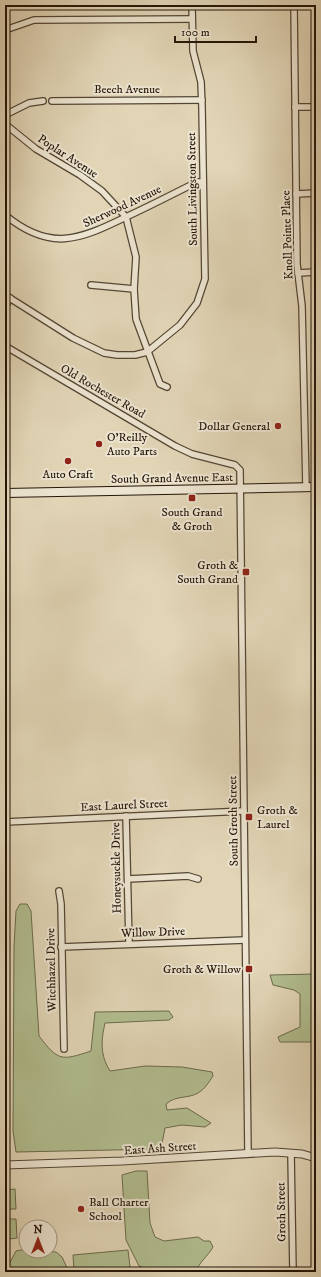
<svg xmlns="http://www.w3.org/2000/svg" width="321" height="1277" font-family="'IM FELL DW Pica',serif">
	<rect width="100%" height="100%" fill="#e1d5b6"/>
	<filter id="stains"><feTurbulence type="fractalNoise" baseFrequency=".005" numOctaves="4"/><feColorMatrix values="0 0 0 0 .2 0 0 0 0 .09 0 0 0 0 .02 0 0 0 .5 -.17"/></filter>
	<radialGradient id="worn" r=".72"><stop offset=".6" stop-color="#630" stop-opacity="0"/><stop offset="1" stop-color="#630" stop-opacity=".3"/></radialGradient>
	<g fill="#b1bd8f" stroke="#6b6a4c">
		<path d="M 20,904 L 27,904 L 31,911 L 39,1036 C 58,1061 61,1061 91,1051 L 95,1012 L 169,1011 L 173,1017 L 169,1020 L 105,1023 C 101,1041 100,1055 110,1071 L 145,1066 L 182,1067 L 212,1072 L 213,1076 C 209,1082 205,1089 198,1093 C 188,1099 176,1095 166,1104 L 167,1110 L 187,1108 L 211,1123 L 205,1127 L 182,1125 L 165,1128 L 161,1149 L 16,1152 L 13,1131 L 14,947 L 16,911 Z"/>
		<polygon points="316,974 316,1042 280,1042 278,1037 300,1027 300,994 294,990 273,985 270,975"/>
		<path d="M 136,1171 L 147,1171 L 150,1223 L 155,1237 L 164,1241 L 198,1237 L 204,1241 L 210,1241 L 213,1247 C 208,1256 199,1262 196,1272 L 155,1272 L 139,1266 L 126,1240 L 122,1175 Z"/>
		<polygon points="15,1189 16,1209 7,1209 6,1190"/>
		<polygon points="8,1219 16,1219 17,1238 9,1239"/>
		<polygon points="21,1250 56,1252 62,1257 69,1272 5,1272 16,1251"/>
		<polygon points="128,1250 130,1267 126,1272 74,1271 73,1255"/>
	</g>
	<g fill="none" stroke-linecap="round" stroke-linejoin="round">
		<g stroke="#544634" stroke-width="8">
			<g id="minor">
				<polyline points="294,5 297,264 302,306 306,487"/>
				<polyline points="5,30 34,20 192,19"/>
				<polyline points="52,101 202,100"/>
				<polyline points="295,107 316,107"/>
				<polyline points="5,115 29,103 43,101"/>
				<polyline points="5,124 36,149 80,175 102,191 126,217 136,257 134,289 136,319 160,384 167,387"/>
				<polyline points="296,194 316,193"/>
				<path d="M 5,215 C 50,252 79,240 126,217 C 150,206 173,194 197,182 L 203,182"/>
				<polyline points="298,273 316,272"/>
				<polyline points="91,285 134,289"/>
				<polyline points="5,295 73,338 104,353 117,355 135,355 147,352 180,325 197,303 205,279 202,107 201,82 193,51 192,5"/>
				<polyline points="5,307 10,298"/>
				<polyline points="5,346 175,446 192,454 235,465 240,470 248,1153"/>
				<polyline points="126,816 129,944"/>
				<polyline points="5,822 244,811"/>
				<polyline points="128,879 188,876 198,879"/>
				<polyline points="59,891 61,904 64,1049"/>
				<polyline points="61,947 245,940"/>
				<polyline points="291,1153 293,1272"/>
			</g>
		</g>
		<g stroke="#544634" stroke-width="9">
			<polyline id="tertiary" points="5,1165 122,1161 275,1152 302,1154 316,1158"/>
		</g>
		<g stroke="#251609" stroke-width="10">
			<polyline id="secondary" points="5,493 316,487"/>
		</g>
		<use href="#minor" stroke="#ece4d0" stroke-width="5.5"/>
		<use href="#tertiary" stroke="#ece4d0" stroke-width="7"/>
		<use href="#secondary" stroke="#ece4d0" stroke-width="8"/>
	</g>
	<g fill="#8f2418" stroke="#ece4d0" stroke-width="1.5">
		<circle cx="278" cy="426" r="4"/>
		<circle cx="99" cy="444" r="4"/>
		<circle cx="68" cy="461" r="4"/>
		<rect x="188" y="494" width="8" height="8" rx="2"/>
		<rect x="242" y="568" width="8" height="8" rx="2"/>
		<rect x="245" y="813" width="8" height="8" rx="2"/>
		<rect x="245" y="965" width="8" height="8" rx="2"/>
		<circle cx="81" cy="1209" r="4"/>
	</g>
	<g text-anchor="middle" stroke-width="4" stroke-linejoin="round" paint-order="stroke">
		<g font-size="12" fill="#251609" stroke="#ece4d0">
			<text x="127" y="93">Beech Avenue</text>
			<text transform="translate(68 156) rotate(33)" y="4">Poplar Avenue</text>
			<text transform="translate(192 189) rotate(-91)" y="4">South Livingston Street</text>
			<text transform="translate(122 206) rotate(-25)" y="4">Sherwood Avenue</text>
			<text transform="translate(287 235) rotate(-92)" y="4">Knoll Pointe Place</text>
			<text transform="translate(103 391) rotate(30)" y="4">Old Rochester Road</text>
			<text transform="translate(172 478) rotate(-1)" y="4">South Grand Avenue East</text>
			<text transform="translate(124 805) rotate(-3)" y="4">East Laurel Street</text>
			<text transform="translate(233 821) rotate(-91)" y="4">South Groth Street</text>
			<text transform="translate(116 868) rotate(-91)" y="4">Honeysuckle Drive</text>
			<text transform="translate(153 932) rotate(-2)" y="4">Willow Drive</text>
			<text transform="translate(51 970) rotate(-91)" y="4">Witchhazel Drive</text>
			<text transform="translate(160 1148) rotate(-4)" y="4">East Ash Street</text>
			<text transform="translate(281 1212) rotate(-91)" y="4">Groth Street</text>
		</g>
		<g font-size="12" fill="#251609" stroke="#ece4d0" text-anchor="end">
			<text x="270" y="430">Dollar General</text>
			<text x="107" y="441" text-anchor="start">O'Reilly<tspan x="107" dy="14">Auto Parts</tspan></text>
			<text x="68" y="478" text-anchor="middle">Auto Craft</text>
			<text x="192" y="516" text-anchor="middle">South Grand<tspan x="192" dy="14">&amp; Groth</tspan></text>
			<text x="238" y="569">Groth &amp;<tspan x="238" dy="14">South Grand</tspan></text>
			<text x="257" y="814" text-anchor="start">Groth &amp;<tspan x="257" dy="14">Laurel</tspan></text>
			<text x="241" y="973">Groth &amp; Willow</text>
			<text x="89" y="1206" text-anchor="start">Ball Charter<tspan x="89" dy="14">School</tspan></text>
		</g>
	</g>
	<rect width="321" height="1277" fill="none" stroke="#e1d5b6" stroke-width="20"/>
	<rect x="6" y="6" width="309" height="1265" fill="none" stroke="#251609" stroke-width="2"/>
	<rect x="10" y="10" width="301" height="1257" fill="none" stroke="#251609"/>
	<g transform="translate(38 1239)"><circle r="19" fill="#ece4d0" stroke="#9c9280"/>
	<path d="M0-3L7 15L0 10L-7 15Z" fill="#8f2418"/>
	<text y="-6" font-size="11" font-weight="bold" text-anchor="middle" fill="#251609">N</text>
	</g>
	<path d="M175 36v6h81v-6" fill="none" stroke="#251609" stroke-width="2"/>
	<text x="181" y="36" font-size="12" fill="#251609" stroke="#ece4d0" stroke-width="3" paint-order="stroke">100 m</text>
	<rect width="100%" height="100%" filter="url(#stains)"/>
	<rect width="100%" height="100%" fill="url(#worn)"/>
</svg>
